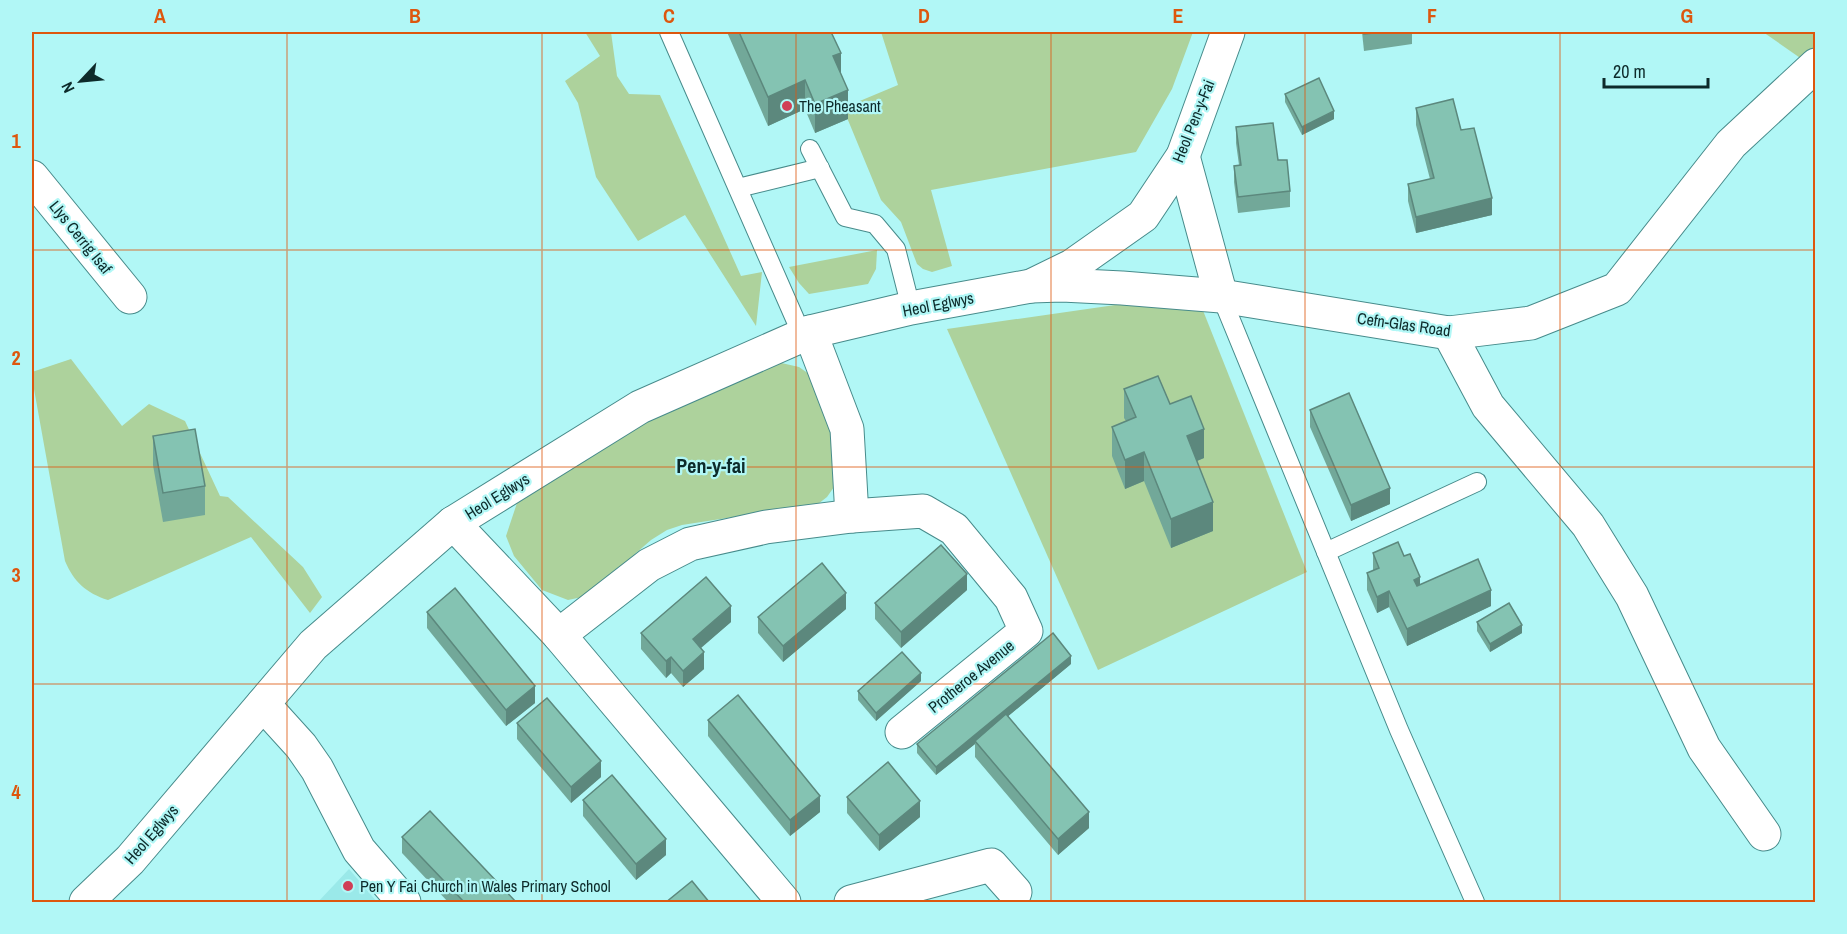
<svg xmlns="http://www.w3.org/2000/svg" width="1847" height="934" font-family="'Archivo Narrow',sans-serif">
	<rect width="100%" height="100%" fill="#b1f7f6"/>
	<polygon fill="#9ae9e9" points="349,869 377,902 318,902"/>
	<g fill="#add29c">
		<polygon points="585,32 611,32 617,76 629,94 660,95 741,276 762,272 756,326 685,215 638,241 596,177 578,103 565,81 600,56"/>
		<polygon points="881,32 1193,32 1172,89 1136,152 931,190 952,266 932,272 923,269 917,264 901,222 881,200 843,108 898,85"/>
		<polygon points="1763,32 1815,32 1815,54 1806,62"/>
		<polygon points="877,250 876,269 868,284 809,294 799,283 789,267"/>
		<polygon points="1122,304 1202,308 1307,572 1098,670 947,329"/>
		<path d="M 71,359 L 122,426 L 149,404 L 185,421 L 220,496 L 228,497 L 303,567 L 322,597 L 310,613 L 251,537 L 108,600 C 86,593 74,582 65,561 L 32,378 L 32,372 Z"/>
		<polygon points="777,362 799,367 809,374 823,394 838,462 834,487 827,497 818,504 682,525 667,530 651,540 587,596 568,600 542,590 514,556 506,536 518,500 649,420"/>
	</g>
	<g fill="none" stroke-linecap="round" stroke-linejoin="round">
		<g stroke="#478b8b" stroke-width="20">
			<g id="service">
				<polyline points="669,32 802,335"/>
				<polyline points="810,149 845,217 875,224 896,249 911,308"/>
				<polyline points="738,188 820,168"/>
				<polyline points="1221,296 1399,730 1475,902"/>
				<polyline points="1326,552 1477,482"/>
			</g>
		</g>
		<g stroke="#478b8b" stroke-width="35">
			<g id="minor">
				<polyline points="1183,156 1221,296"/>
				<polyline points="32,177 130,297"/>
				<polyline points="1031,286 1062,285 1122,288 1221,296 1449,333 1531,323 1617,289 1731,144 1816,65"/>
				<polyline points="810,332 847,429 852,516"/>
				<polyline points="1449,333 1488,406 1588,525 1632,596 1704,748 1764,834"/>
				<polyline points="453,523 559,635 784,902"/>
				<polyline points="559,635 649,565 690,544 766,527 852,516 923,511 954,529 1011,598 1026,631 902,732"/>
				<polyline points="263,704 301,746 317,769 359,850 404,902"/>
				<polyline points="851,902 991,865 1015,892"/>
			</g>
		</g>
		<g stroke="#478b8b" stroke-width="35">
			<polyline id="tertiary" points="86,902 130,860 313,645 453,523 640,407 810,332 911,308 1031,286 1072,266 1143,216 1183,156 1228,32"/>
		</g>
		<use href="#service" stroke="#fff" stroke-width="18"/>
		<use href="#minor" stroke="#fff" stroke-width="33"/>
		<use href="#tertiary" stroke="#fff" stroke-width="33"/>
	</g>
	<g fill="#72a899">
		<polygon points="727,32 831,32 841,74 848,119 815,133 805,109 768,126"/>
		<polygon points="1362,32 1412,32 1412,44 1364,51"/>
		<polygon points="1285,94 1334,119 1302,135 1285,102"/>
		<polygon points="1416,108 1461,130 1492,215 1416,233 1408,201 1408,184 1430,179 1416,125"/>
		<polygon points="1236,127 1278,160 1290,191 1290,207 1238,213 1234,182 1234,166 1239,165 1236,143"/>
		<polygon points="1124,389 1170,404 1204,458 1197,461 1213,531 1171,548 1144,481 1125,489 1112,456 1112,427 1126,421 1124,418"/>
		<polygon points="1310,410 1390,504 1351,521 1310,427"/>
		<polygon points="153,436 205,486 205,515 163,522 153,465"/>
		<polygon points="1373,553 1404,556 1420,585 1491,606 1407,646 1389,607 1377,613 1367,590 1367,573 1373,571"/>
		<polygon points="967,590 901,648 875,619 875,603"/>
		<polygon points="846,609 783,662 758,633 758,617"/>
		<polygon points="427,612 535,703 506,726 427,628"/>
		<polygon points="731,622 700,648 704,669 683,687 671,673 666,678 641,649 641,633"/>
		<polygon points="1477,622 1522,633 1490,652 1477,631"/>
		<polygon points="1071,664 1008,716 1089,828 1058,855 975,757 975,744 936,775 917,753 917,744"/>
		<polygon points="921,681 876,721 858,700 858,691"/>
		<polygon points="708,720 820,812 790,836 708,736"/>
		<polygon points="517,723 601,777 571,803 517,739"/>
		<polygon points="847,797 920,817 879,851 847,813"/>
		<polygon points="583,800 666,855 636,880 583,816"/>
		<polygon points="402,837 517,903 449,903 402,853"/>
	</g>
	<g fill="#5c887d">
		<polygon points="841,53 841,82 833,56"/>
		<polygon points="805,80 805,109 768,126 768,97"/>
		<polygon points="848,90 848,119 815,133 815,104"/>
		<polygon points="1334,111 1334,119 1302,135 1302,127"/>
		<polygon points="1492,198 1492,215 1416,233 1416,217"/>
		<polygon points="1204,429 1204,458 1187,465 1187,436"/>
		<polygon points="1144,452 1144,481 1125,489 1125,460"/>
		<polygon points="1390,488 1390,504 1351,521 1351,505"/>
		<polygon points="1213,502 1213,531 1171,548 1171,519"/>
		<polygon points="967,574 967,590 901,648 901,632"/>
		<polygon points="1420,577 1420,593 1414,580"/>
		<polygon points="1491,590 1491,606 1407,646 1407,629"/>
		<polygon points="1389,591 1389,607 1377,613 1377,597"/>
		<polygon points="846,593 846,609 783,662 783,646"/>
		<polygon points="731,606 731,622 693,655 693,639"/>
		<polygon points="1522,625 1522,633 1490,652 1490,644"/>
		<polygon points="704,652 704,669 683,687 683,671"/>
		<polygon points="1071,656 1071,664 976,743 975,741 975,744 936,775 936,767"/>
		<polygon points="671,657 671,673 666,678 666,661"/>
		<polygon points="921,673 921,681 876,721 876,713"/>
		<polygon points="535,686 535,703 506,726 506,710"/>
		<polygon points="601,761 601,777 571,803 571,787"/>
		<polygon points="820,796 820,812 790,836 790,820"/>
		<polygon points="920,801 920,817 879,851 879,835"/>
		<polygon points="1089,812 1089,828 1058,855 1058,839"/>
		<polygon points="666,839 666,855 636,880 636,864"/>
	</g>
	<g fill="#84c3b2" stroke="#5c887d" stroke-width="1.5">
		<polygon points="739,32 831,32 841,53 833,56 848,90 815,104 805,80 768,97"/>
		<polygon points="1364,32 1385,32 1364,34"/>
		<polygon points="1319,78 1334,111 1302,127 1285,94"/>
		<polygon points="1453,99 1461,130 1474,128 1492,198 1416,217 1408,184 1434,178 1416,108"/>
		<polygon points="1273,123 1278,160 1287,160 1290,191 1238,197 1234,166 1241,165 1236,127"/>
		<polygon points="1158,376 1170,404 1191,396 1204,429 1187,436 1213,502 1171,519 1144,452 1125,460 1112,427 1136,417 1124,389"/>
		<polygon points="1349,393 1390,488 1351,505 1310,410"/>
		<polygon points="195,429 205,486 163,493 153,436"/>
		<polygon points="1398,542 1404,556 1410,554 1420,577 1414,580 1417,586 1478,559 1491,590 1407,629 1389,591 1377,597 1367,573 1379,568 1373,553"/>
		<polygon points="941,545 967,574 901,632 875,603"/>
		<polygon points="822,563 846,593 783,646 758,617"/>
		<polygon points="706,577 731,606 693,639 704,652 683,671 671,657 666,661 641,633"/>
		<polygon points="455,588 535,686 506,710 427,612"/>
		<polygon points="1509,603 1522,625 1490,644 1477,622"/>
		<polygon points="1053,633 1071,656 936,767 917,744"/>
		<polygon points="902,652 921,673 876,713 858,691"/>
		<polygon points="738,695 820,796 790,820 708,720"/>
		<polygon points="547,698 601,761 571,787 517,723"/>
		<polygon points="1006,714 1089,812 1058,839 975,741"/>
		<polygon points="888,762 920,801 879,835 847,797"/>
		<polygon points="612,775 666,839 636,864 583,800"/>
		<polygon points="430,811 517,903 465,903 402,837"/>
		<polygon points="692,881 710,903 665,903"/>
	</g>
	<path fill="none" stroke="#dd570e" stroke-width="1.5" stroke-opacity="0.55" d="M 287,32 L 287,902M 542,32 L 542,902M 796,32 L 796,902M 1051,32 L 1051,902M 1305,32 L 1305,902M 1560,32 L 1560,902M 32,250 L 1816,250M 32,467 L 1816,467M 32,684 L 1816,684"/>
	<g fill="#d03f56" stroke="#b1f7f6" stroke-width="2">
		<circle cx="787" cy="106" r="6"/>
		<circle cx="348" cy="886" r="6"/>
	</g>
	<g text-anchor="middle" stroke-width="4.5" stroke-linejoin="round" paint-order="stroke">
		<g font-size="16" fill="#0d2a2a" stroke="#b1f7f6" text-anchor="start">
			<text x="799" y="112">The Pheasant</text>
			<text x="360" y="892">Pen Y Fai Church in Wales Primary School</text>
		</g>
		<g font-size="16" fill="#0d2a2a" stroke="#b1f7f6">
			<text transform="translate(1193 121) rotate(-68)" y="6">Heol Pen-y-Fai</text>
			<text transform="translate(81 237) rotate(51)" y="6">Llys Cerrig Isaf</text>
			<text transform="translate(938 304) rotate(-11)" y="6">Heol Eglwys</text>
			<text transform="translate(1404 324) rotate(8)" y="6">Cefn-Glas Road</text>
			<text transform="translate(497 496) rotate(-32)" y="6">Heol Eglwys</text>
			<text transform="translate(971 676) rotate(-39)" y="6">Protheroe Avenue</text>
			<text transform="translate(151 834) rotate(-49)" y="6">Heol Eglwys</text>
		</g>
		<g font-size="20" font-weight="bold" fill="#0d2a2a" stroke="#b1f7f6">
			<text x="711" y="473">Pen-y-fai</text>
		</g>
	</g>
	<rect width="1847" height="934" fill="none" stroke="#b1f7f6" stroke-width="66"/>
	<g transform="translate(81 81) rotate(244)" stroke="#b1f7f6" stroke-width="4.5" paint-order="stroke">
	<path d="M0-4.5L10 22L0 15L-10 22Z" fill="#0d2a2a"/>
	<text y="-9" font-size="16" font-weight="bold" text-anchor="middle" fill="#0d2a2a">N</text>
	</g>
	<path d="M1604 78v9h104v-9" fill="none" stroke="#0d2a2a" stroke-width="3"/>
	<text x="1613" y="78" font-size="18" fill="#0d2a2a" stroke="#b1f7f6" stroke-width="4.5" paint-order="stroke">20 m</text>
	<rect x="33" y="33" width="1781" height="868" fill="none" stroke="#dd570e" stroke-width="2"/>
	<g font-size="20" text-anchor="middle" font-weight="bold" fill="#dd570e">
		<text x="160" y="23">A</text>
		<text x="415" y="23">B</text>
		<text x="669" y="23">C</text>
		<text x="924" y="23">D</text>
		<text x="1178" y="23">E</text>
		<text x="1432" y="23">F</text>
		<text x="1687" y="23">G</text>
		<text x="16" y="148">1</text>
		<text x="16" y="365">2</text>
		<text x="16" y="582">3</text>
		<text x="16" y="799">4</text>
	</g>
</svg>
